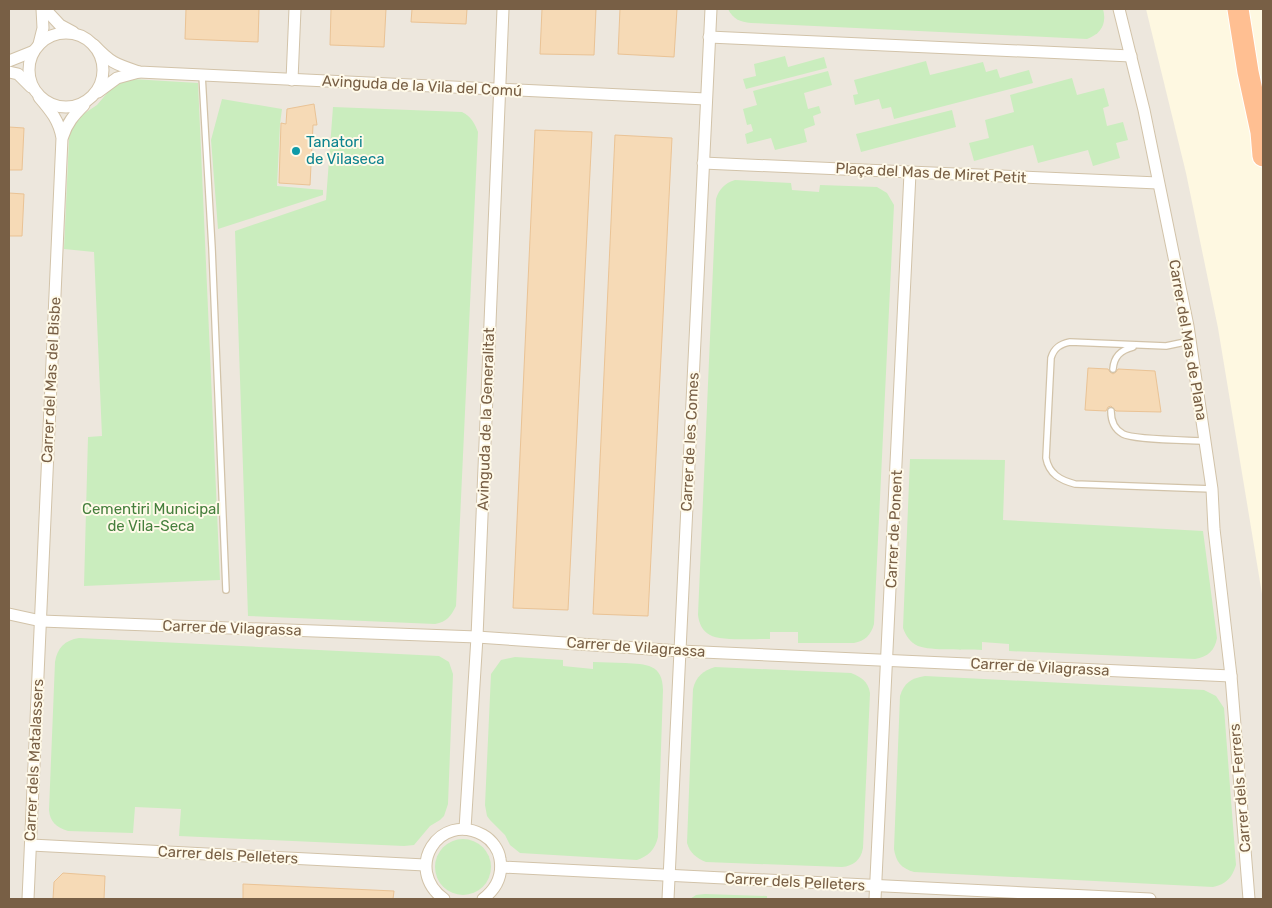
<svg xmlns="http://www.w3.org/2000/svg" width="1272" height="908" font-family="Rubik,sans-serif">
	<rect width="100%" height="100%" fill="#fef8e1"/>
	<polygon fill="#ede7dd" points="9,9 1146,9 1186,173 1218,328 1263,600 1263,899 9,899"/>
	<g fill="#caedbe">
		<path d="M 728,9 L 1103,9 C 1107,24 1101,34 1087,39 L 751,23 C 740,22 733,19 728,9 Z"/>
		<polygon points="785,56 788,67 824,57 827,68 746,89 743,79 756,76 754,64"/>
		<polygon points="926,61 930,75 983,62 986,72 997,69 1000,78 1029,70 1033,83 894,119 891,107 882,109 879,99 855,105 853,95 858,94 854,80"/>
		<polygon points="828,71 832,85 804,93 808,109 819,106 821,113 813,116 815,125 804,129 807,142 775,150 771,138 747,144 745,134 753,131 751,124 747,125 743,109 757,105 753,91"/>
		<polygon points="1072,78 1077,95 1104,88 1109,106 1103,108 1107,126 1123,122 1128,140 1116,143 1120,158 1093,166 1088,150 1038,163 1033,145 974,161 969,143 989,138 985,120 1014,112 1010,95"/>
		<polygon points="132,79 198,83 220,580 84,586 88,437 102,436 94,252 64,249 69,139 70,130 79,117 97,105 114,85"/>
		<polygon points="222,99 282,109 280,124 277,186 323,190 323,195 218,229 211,140"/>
		<path d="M 333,107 L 462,112 C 471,116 475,124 478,132 L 456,606 C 451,616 447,622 435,624 L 248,616 L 235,231 L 326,200 Z"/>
		<polygon points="952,110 956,127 861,152 856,134"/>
		<path d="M 735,180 L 791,183 L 792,190 L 819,192 L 820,185 L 877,187 L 887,193 L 894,205 L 874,624 C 871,635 865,641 854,643 L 798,643 L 798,632 L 770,632 L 770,639 C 757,639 719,641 710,635 C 702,631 699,623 698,615 L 716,199 C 719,189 725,183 735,180 Z"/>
		<path d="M 910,459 L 1005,460 L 1003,520 L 1203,531 L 1217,638 C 1215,650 1208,657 1195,659 L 1009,651 L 1009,644 L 982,642 L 982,650 C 966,649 931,651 918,646 C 910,642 906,636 903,628 Z"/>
		<path d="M 79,638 L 439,656 L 449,662 L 453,674 L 448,804 L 444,816 L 440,820 L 430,826 L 414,845 L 404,846 L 179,836 L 181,809 L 135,807 L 133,833 L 68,831 C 56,827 50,822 49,810 L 55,662 C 57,648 65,640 79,638 Z"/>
		<path d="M 515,657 L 563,660 L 563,666 L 593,669 L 593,662 C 604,662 614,663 625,663 C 646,664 663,664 663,690 L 658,837 C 655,850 648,856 637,860 L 520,853 L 510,845 L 505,835 L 490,820 L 487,816 L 485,805 L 491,674 L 501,660 Z"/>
		<path d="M 715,667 L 851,673 C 861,677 868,681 870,693 L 863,848 C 861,860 853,866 842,867 L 706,862 C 696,858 690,853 687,843 L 693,689 C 696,676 703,671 715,667 Z"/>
		<path d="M 925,676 L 1204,690 L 1216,696 L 1224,708 L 1236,865 C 1232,878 1226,884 1213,887 L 914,872 C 901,868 896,862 894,849 L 900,696 C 904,683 911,678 925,676 Z"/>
		<circle cx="463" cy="867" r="28"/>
		<polygon points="705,894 767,896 767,899 690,899 696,895"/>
	</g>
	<g fill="#f6dab6" stroke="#eac395">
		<polygon points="186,9 259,9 258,42 185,39"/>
		<polygon points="331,9 386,9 384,47 330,45"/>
		<polygon points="412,9 467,9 466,24 411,22"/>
		<polygon points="542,9 596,9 594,55 540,54"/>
		<polygon points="620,9 677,9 674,57 618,54"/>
		<polygon points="314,104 317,125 313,125 310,185 279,183 281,123 286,124 287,109"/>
		<polygon points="9,127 24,128 22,170 9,170"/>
		<polygon points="535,130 592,132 568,610 513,608"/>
		<polygon points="615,135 672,138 648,616 593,614"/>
		<polygon points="9,193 24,194 22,236 9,236"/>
		<polygon points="1088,368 1108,369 1110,372 1113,374 1116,372 1118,369 1155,371 1161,412 1116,411 1111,406 1108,407 1106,411 1085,410"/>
		<polygon points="63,873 105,876 104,899 53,899 54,882"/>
		<polygon points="243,884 394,891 393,899 243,899"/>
	</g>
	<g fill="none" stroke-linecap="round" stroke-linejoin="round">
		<g stroke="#d2c3a9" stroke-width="8">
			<g id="service">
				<polyline points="202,75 212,248 226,590"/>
				<path d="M 1190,341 L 1166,346 L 1070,342 C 1060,344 1054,348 1051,358 L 1046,458 C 1049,474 1060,480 1075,484 L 1212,489"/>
				<path d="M 1113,369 C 1114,356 1121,350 1133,347"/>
				<path d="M 1111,411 C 1111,421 1114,429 1123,434 C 1134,440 1189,440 1205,441"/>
			</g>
		</g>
		<g stroke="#d2c3a9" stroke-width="13">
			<g id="minor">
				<polyline points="45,9 60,25 73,32"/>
				<polyline points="1119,9 1144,110 1188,326 1212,489 1214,529 1231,676 1249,899"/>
				<circle cx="66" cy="70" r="37"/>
				<polyline points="709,37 1131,56"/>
				<polyline points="39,44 43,28 42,9"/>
				<path d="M 94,45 C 111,63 115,64 139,72 L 706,99"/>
				<polyline points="9,61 34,51"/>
				<polyline points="9,72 18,74 31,87"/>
				<polyline points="292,80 295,9"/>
				<polyline points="98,92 117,78 139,72"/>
				<path d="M 63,136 C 67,123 74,115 84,105"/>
				<polyline points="703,163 1158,183"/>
				<polyline points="9,614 41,621 477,637 680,651 1231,676"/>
				<polyline points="465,829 477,637 503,9"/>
				<polyline points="31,845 425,865"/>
				<polyline points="501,867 1150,899"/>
				<path d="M 28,899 L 62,138 C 59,120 50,110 39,97"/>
				<path d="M 444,899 C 403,869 439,811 483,835 C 492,840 499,850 500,859 C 503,876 496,889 483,899"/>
				<polyline points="668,899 711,9"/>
				<polyline points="875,899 910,173"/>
			</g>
		</g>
		<g stroke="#fff" stroke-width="23">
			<polyline id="motorway" points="1238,9 1248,72 1261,132 1263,156"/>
		</g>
		<use href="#service" stroke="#fff" stroke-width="5.5"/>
		<use href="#minor" stroke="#fff" stroke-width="11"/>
		<use href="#motorway" stroke="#ffbf92" stroke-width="21"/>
	</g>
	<circle fill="#0f9aa8" stroke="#fffae9" stroke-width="2" cx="296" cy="151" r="5"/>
	<g text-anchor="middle" stroke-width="4" stroke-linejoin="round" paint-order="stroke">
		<g font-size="15" fill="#785f45" stroke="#fffae9">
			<text transform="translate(422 86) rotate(3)" y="5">Avinguda de la Vila del Comú</text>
			<text transform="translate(931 173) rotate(3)" y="5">Plaça del Mas de Miret Petit</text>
			<text transform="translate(1188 340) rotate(80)" y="5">Carrer del Mas de Plana</text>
			<text transform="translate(51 380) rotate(-87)" y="5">Carrer del Mas del Bisbe</text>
			<text transform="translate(486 419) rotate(-88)" y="5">Avinguda de la Generalitat</text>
			<text transform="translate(690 442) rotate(-87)" y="5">Carrer de les Comes</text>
			<text transform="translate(894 529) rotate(-87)" y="5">Carrer de Ponent</text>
			<text transform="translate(232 628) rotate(2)" y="5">Carrer de Vilagrassa</text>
			<text transform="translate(636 647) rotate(4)" y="5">Carrer de Vilagrassa</text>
			<text transform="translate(1040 667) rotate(3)" y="5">Carrer de Vilagrassa</text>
			<text transform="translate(34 760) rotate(-87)" y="5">Carrer dels Matalassers</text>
			<text transform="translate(1240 788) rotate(-95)" y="5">Carrer dels Ferrers</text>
			<text transform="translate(228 855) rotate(3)" y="5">Carrer dels Pelleters</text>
			<text transform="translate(795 882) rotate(3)" y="5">Carrer dels Pelleters</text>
		</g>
		<g font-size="15" fill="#0d838f" stroke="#fffae9" text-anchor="start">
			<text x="306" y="147">Tanatori<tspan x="306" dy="17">de Vilaseca</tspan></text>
		</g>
		<g font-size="15" fill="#457f3c" stroke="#fffae9">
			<text x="151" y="514">Cementiri Municipal<tspan x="151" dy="17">de Vila-Seca</tspan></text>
		</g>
	</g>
	<rect width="1272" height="908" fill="none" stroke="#785f45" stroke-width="20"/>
</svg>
